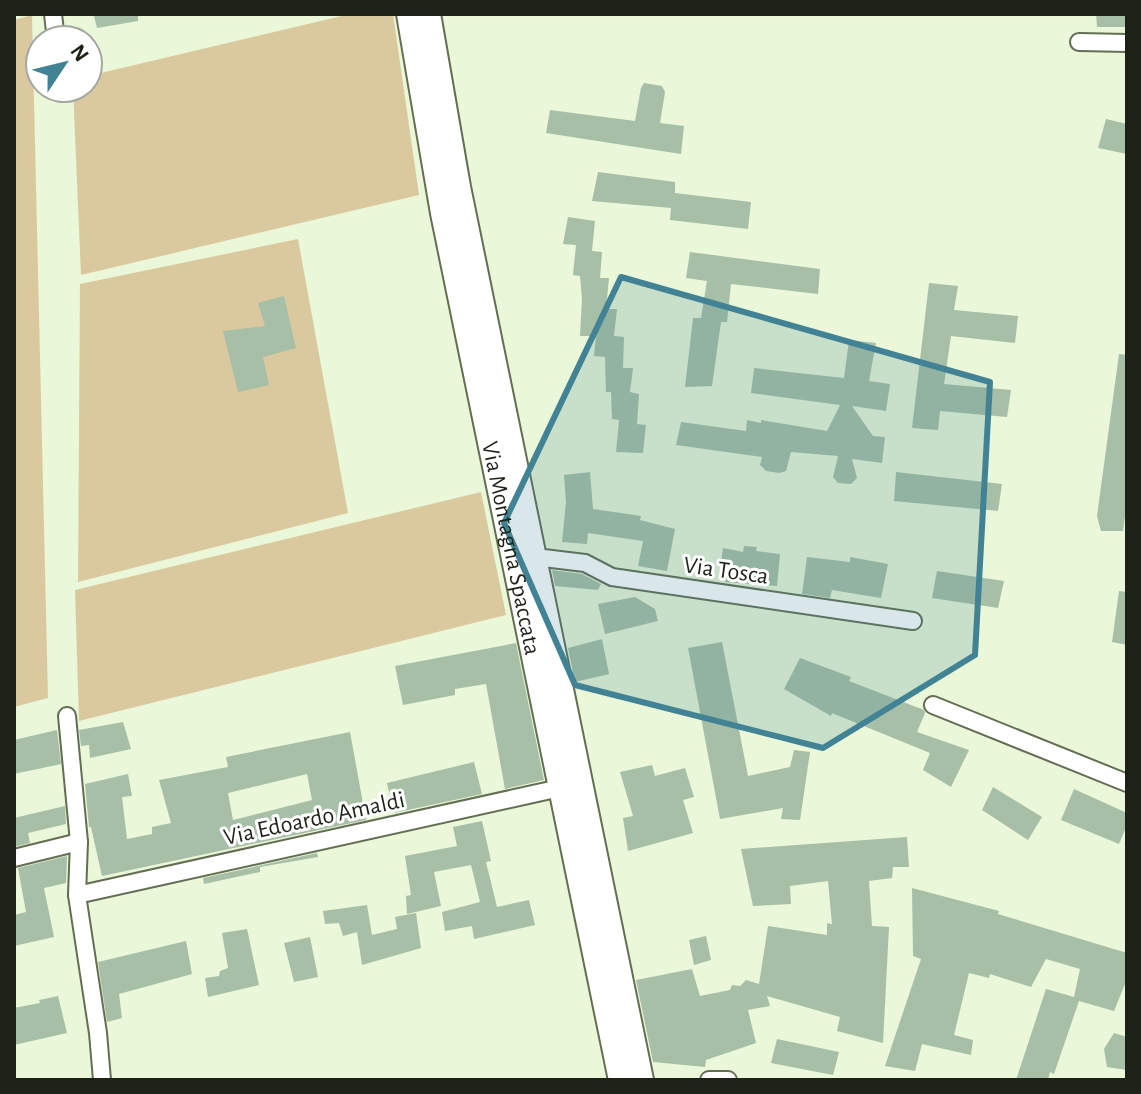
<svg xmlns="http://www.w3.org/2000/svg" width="1141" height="1094" font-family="'Alegreya Sans',sans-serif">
	<rect width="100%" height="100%" fill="#eaf7d8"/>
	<g fill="#dac99f">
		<polygon points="350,14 393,14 419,195 81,275 73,88 88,88 88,76"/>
		<polygon points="32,15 48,698 14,707 14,20"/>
		<polygon points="298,239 348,513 78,582 80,284"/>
		<polygon points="481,492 506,615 79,721 75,590"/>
	</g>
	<g fill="#a7bfa6" fill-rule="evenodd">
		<polygon points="101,14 138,14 138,21 97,28 94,16"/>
		<polygon points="1096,14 1127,14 1127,27 1097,27"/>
		<polygon points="644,83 662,86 665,92 660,123 684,126 681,154 546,133 550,110 635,121 641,88"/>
		<polygon points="1106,119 1127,124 1127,154 1098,148"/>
		<polygon points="598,172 675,182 675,193 751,202 748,229 670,220 671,208 592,201"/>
		<polygon points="568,217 595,221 592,251 602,252 600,278 609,278 606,309 617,309 614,336 624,337 623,368 633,368 630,392 639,394 637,424 646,425 643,453 616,452 619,420 612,419 611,392 606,392 605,357 594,356 596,336 580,336 582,299 580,276 573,275 576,245 563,244"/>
		<polygon points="690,252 820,269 818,294 731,284 727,322 721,322 712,386 685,387 693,318 701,318 707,281 686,278"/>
		<polygon points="929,283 958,286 954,310 1018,316 1015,343 951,336 944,384 1011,390 1007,417 940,411 938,430 912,428"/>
		<polygon points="284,296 296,348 263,357 269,385 238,392 223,331 265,326 258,303"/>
		<polygon points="849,340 876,343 869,381 890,384 886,411 852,406 873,436 885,437 882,463 852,459 857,478 851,484 838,483 833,477 838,456 791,452 786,471 779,473 766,471 760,465 762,457 676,445 681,422 746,431 747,420 761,423 761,420 827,431 840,405 751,393 754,368 844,378"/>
		<polygon points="1119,354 1127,355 1127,502 1123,531 1101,531 1097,516"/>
		<polygon points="590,472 593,509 641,516 640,520 675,529 667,571 638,566 643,541 588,533 587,544 562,542 566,502 564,475"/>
		<polygon points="896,472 1002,484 998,511 894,501"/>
		<polygon points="744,546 757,547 756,551 780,554 777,586 725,582 726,578 719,576 723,548 743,552"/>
		<polygon points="807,557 850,562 850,557 888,564 881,598 832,590 830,598 802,594"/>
		<polygon points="552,570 582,574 601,584 598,590 555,586"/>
		<polygon points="937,571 1004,581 998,608 932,598"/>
		<polygon points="1119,591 1127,592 1127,645 1112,642"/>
		<polygon points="635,597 655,609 658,621 605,634 598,604"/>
		<polygon points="602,639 609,674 575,682 568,648"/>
		<polygon points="722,642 748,776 790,767 794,750 810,752 800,820 781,819 783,808 720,819 688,648"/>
		<polygon points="516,643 544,780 505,789 486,684 455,689 455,695 403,705 395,666"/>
		<polygon points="800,658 851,677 849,681 924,710 925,713 917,732 969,750 951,787 923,770 930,753 832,713 831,716 784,689"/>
		<polygon points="123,722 131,749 90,758 89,745 81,746 79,730"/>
		<polygon points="57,730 61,764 14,774 14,740"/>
		<path d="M 350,732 L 366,820 L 102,876 L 91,827 L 89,827 L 85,784 L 128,774 L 132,796 L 122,797 L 127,839 L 152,834 L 152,827 L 171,823 L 159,780 L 228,767 L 226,757 ZM 307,774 L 312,800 L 233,820 L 228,793 Z"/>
		<polygon points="474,762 482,794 394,813 387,783"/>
		<polygon points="652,765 655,776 685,768 694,797 683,800 693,833 628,851 623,818 633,816 620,772"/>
		<polygon points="993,787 1042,817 1028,840 982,810"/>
		<polygon points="1074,789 1127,813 1127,825 1119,844 1061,820"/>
		<polygon points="65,806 66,824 28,833 30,843 14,847 14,818"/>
		<polygon points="482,821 491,861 486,862 497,907 529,900 535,925 474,939 472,926 445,931 442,912 480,902 471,865 434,872 441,906 407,914 406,896 411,895 405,856 457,846 453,827"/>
		<polygon points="907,837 909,867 893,867 892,878 869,881 872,926 889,927 883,1043 837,1031 840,1017 767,996 770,1006 748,1010 756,1043 706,1060 705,1067 653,1062 636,980 692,969 700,996 730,990 732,985 740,986 746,980 759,984 768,926 827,935 827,923 832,924 828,881 790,886 791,904 753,906 741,849"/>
		<polygon points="317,853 318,857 260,867 260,872 204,884 203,878"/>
		<polygon points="67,856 66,883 44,888 54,937 14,946 14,915 26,912 18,868"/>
		<polygon points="912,888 999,911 998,914 1127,953 1127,979 1114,1011 1079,1001 1054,1074 1050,1072 1048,1080 1016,1080 1046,989 1074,997 1080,969 1046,959 1031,987 990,974 989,978 969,973 954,1035 973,1040 971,1055 922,1044 915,1071 885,1066 921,959 913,956"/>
		<polygon points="367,905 372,935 397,929 395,917 416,913 421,948 362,965 357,932 343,936 339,923 325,924 323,911"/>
		<polygon points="247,929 259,985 208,997 205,978 219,976 220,971 228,968 222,933"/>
		<polygon points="706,936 711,960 694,965 689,940"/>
		<polygon points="310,937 318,977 294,982 284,943"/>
		<polygon points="186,941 192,974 119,994 122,1018 107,1022 98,962"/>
		<polygon points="58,996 67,1033 14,1045 14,1008 40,1003 39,1000"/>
		<polygon points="1114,1033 1127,1037 1127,1070 1107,1067 1104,1049"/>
		<polygon points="777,1039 839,1052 833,1075 771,1063"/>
	</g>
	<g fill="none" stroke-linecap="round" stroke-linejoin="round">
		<g stroke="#636e53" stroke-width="20">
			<g id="street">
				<polyline points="53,14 56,40"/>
				<polyline points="1079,42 1127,43"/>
				<polyline points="535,557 585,563 612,577 913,621"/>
				<polyline points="933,705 1127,783"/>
				<polyline points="67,716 79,842 77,895 98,1033 102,1080"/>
				<polyline points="14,858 79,842"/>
				<polyline points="77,895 560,788"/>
				<polyline points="709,1080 728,1080"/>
			</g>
		</g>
		<g stroke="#636e53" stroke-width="28">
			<g id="secondary">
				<path id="s1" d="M 409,14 L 443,213 L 621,1080"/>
				<polyline points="428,14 458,187 641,1080"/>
			</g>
		</g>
		<use href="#street" stroke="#fff" stroke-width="16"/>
		<use href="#secondary" stroke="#fff" stroke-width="24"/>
	</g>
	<path fill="#418394" fill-opacity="0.2" stroke="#418394" stroke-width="6" stroke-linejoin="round" d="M 621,277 L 990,382 L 975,655 L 823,748 L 575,685 L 504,523 Z"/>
	<g text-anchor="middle" stroke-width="6" stroke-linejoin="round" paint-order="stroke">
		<g font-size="24" fill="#1d2217" stroke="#fff">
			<text dy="8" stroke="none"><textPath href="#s1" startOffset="544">Via Montagna Spaccata</textPath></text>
			<text transform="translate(726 570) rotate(8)" y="8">Via Tosca</text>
			<text transform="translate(314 818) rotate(-12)" y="8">Via Edoardo Amaldi</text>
		</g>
	</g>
	<rect width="1141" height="1094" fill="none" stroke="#1d2217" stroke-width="32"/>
	<g transform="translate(64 64) rotate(55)"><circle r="38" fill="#ffffff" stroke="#a5a7a2" stroke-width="2"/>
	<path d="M0-6L14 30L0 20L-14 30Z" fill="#418394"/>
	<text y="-12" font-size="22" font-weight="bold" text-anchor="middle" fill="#1d2217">N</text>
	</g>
</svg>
